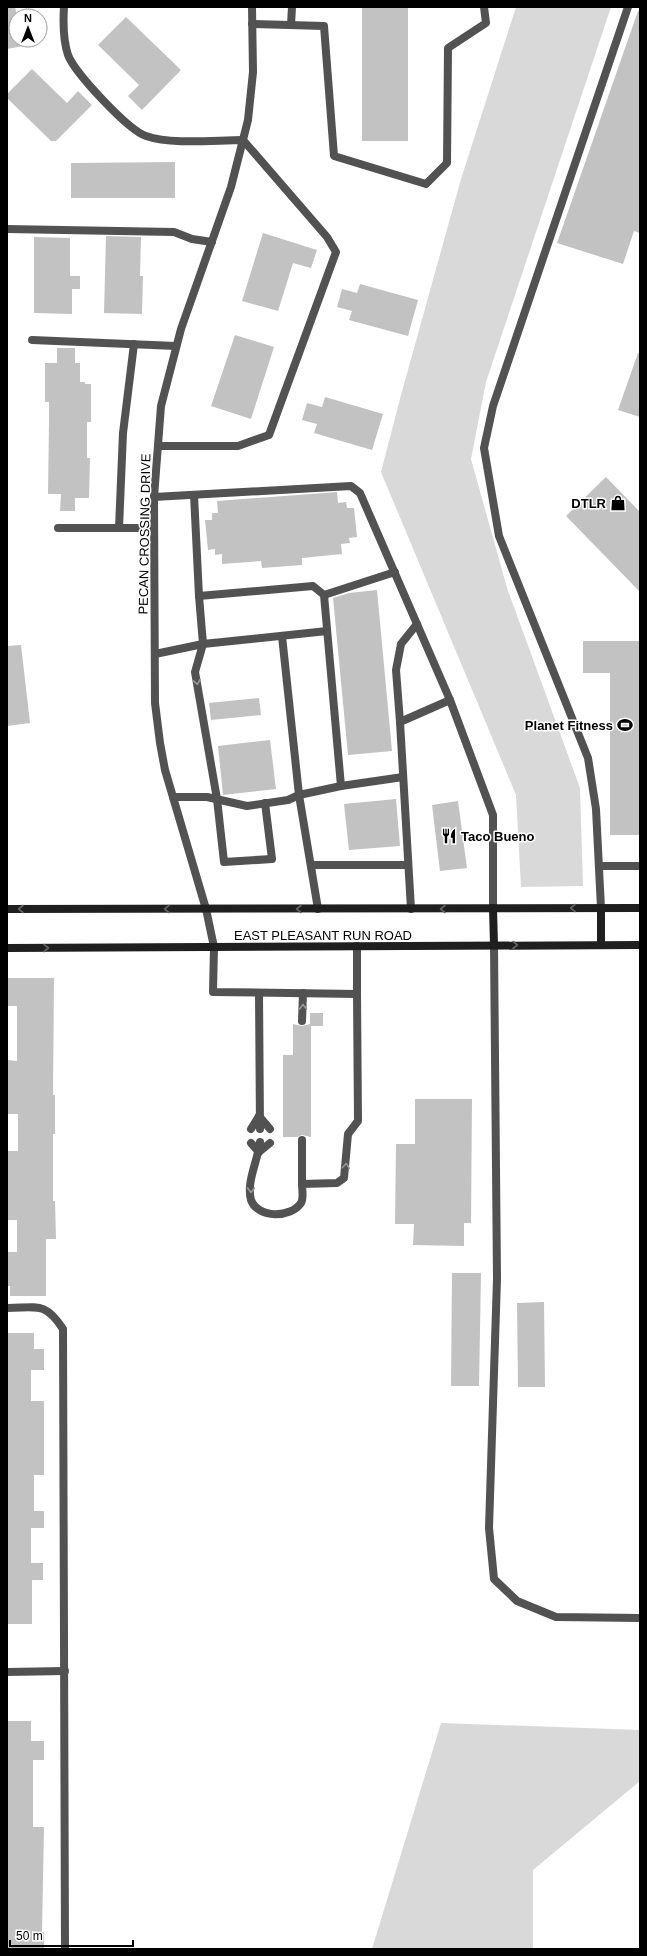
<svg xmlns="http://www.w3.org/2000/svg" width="647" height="1956" font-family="Arial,sans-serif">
	<rect width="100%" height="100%" fill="#fff"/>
	<g fill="#d9d9d9">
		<polygon points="516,7 611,7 486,382 471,459 507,588 580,788 583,886 521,887 516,795 381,472 401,395 461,179"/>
		<polygon points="441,1723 640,1730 640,1781 533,1870 533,1949 372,1949"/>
	</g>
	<g fill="#c2c2c2">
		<polygon points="7,7 15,7 17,16 16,40 22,40 23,46 7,49"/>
		<rect x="362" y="7" width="46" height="134"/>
		<polygon points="638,11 640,11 640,233 634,231 623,264 557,243"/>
		<polygon points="126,17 181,70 142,110 128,96 139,85 98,45"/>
		<polygon points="32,69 67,103 78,91 92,105 56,141 51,141 7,98 7,94"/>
		<polygon points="175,162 175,198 71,198 71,163"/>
		<polygon points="263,233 317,250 311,268 293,263 278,311 242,301"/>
		<polygon points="106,236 141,237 140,276 143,276 142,314 104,313"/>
		<polygon points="34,237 70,238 70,276 80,276 80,289 72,289 72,314 34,313"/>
		<polygon points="360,284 418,300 408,336 349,320 352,311 337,307 342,289 357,293"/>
		<polygon points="235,335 274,347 251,419 211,406"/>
		<polygon points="57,348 75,348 75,363 80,363 80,382 85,382 85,384 91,384 91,422 87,422 87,458 90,458 89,498 75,498 75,511 60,511 61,494 48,494 49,422 49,402 45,402 45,363 57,363"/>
		<polygon points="638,353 640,353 640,417 618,410"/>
		<polygon points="325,397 383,414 372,450 314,433 317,424 302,420 307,403 322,407"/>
		<polygon points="606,477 640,512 640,592 566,516"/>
		<polygon points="337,492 338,503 346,502 347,508 354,508 357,537 349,538 350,543 341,544 342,554 302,558 302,565 262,568 261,561 222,564 222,554 215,555 215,549 208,550 205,520 212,520 212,513 218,513 217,501"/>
		<polygon points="377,590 392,751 348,755 333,598 349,593"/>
		<polygon points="583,641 640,641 640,835 610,835 610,673 583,673"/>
		<polygon points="21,645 30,723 7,726 7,646"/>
		<polygon points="259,698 261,715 211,720 209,703"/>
		<polygon points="270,740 276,789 223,795 218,746"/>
		<polygon points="396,799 400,846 349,850 344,804"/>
		<polygon points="458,801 467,868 440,871 432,805"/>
		<polygon points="7,978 54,978 53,1095 55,1095 55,1134 53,1134 53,1201 55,1201 56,1239 46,1239 46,1296 10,1296 10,1286 7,1286 7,1252 17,1252 17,1220 7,1220 7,1151 18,1151 18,1114 7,1114 7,1060 17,1061 17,1006 7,1006"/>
		<polygon points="310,1013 323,1013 323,1026 311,1026 311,1137 302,1135 297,1137 283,1137 283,1055 293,1055 293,1024 302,1026 310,1024"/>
		<polygon points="415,1099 472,1099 471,1223 464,1223 464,1246 413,1245 414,1224 395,1224 396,1144 415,1144"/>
		<polygon points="452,1273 481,1273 479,1386 451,1386"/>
		<polygon points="544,1302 545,1387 518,1387 517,1303"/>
		<polygon points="7,1333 34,1333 34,1349 44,1349 44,1370 31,1370 31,1401 44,1401 44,1475 34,1475 34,1511 44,1511 44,1528 31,1528 31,1563 43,1563 43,1580 32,1580 32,1624 7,1624"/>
		<polygon points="7,1721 31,1721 31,1741 44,1741 44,1760 33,1760 33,1827 44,1827 42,1932 44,1932 44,1949 7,1949"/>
	</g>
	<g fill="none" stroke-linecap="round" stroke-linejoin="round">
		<g stroke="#525252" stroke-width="8">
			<path d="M 64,7 C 63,23 63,40 68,55 C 75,73 128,130 146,136 C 172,145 215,140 243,140 L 327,237 L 336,252 L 269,435 L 238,446 L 158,446"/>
			<polyline points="252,24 324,26 334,156 426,184 447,163 448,48 486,23 484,7"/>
			<polyline points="291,25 292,7"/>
			<polyline points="7,229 174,232 192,239 212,242"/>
			<polyline points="32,340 176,346"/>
			<polyline points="194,495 199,596"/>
			<polyline points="154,497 351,486 360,493 450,700 400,722 411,909"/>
			<polyline points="58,528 154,528"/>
			<polyline points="119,528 123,433 134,344"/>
			<polyline points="324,595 395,572"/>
			<polyline points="282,636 299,795 341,786 324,595 313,586 199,596 203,644 327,631"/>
			<polyline points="155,654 203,644 195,672 217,799 224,862 272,859 265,803"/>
			<polyline points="450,700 493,815 493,908"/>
			<polyline points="400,722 396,670 401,644 417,624"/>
			<polyline points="341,786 403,777"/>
			<polyline points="173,797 207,797 247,806 288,800 299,795 318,909"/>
			<polyline points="311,865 408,865"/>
			<polyline points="599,866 640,866"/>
			<polyline points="601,908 596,809 588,758 499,536 484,448 493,406 628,7"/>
			<polyline points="494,945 497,1279 489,1528 494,1579 517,1601 556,1617 640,1618"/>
			<polyline points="214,947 213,992 357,994 357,946"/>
			<polyline points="259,993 260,1129"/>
			<polyline points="302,1021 303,993"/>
			<polyline points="259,1116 270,1129"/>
			<polyline points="251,1129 259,1116"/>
			<polyline points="302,1140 302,1184"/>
			<path d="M 260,1142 C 258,1160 246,1182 251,1200 C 258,1219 291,1218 301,1203 C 304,1198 302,1190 302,1184 L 337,1183 L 344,1178 L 348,1134 L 358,1121 L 357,994"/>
			<polyline points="251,1143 259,1152"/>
			<polyline points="259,1152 270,1143"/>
			<path d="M 7,1308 C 37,1308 45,1301 63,1329 L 65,1949"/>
			<polyline points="7,1672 65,1671"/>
		</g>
		<polyline stroke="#525252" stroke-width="8" points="214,947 206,909 165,770 160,743 155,703 154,497 161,406 181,329 231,187 248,120 253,72 252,7"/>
		<g stroke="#1f1f1f" stroke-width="8">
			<polyline points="493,908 494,945"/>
			<polyline points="601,908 601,945"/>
			<polyline points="7,909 640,908"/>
			<polyline points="7,948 640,945"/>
		</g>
	</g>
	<defs><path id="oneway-chevron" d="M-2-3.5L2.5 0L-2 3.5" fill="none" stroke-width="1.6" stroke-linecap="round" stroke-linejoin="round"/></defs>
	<g stroke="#979797">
		<use href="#oneway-chevron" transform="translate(197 682) rotate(80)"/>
		<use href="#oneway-chevron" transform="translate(303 1007) rotate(-90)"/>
		<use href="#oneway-chevron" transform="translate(346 1166) rotate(-85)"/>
		<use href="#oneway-chevron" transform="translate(251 1190) rotate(91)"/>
	</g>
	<g stroke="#626262">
		<use href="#oneway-chevron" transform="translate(573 908) rotate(180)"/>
		<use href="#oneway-chevron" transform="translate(21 909) rotate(180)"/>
		<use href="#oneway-chevron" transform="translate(167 909) rotate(180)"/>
		<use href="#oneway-chevron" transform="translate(299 909) rotate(180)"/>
		<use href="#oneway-chevron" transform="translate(443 909) rotate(180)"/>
		<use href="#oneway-chevron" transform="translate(515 945)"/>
		<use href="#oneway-chevron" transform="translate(46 948)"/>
	</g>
	<defs>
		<g id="shop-bare" transform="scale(1.2)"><path d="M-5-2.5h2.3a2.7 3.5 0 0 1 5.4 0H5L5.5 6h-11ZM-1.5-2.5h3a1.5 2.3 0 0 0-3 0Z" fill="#000" stroke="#fff" stroke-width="2.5" paint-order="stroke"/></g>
		<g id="stadium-bare" transform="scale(1.2)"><path d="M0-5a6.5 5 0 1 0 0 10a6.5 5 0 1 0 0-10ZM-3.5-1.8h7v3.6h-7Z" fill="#000" stroke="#fff" stroke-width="2.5" paint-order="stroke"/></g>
		<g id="restaurant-bare" transform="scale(1.2)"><path d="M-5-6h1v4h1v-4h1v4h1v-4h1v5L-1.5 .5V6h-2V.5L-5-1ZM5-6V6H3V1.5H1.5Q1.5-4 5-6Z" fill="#000" stroke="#fff" stroke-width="2.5" paint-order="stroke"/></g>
	</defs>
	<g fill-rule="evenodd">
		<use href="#shop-bare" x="618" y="503"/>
		<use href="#stadium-bare" x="625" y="725"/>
		<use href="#restaurant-bare" x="449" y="836"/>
	</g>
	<g text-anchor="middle" stroke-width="3" stroke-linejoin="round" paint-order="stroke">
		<g font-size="13" font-weight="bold" fill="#000" stroke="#fff" text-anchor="end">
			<text x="606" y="508">DTLR</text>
			<text x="613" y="730">Planet Fitness</text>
			<text x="461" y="841" text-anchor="start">Taco Bueno</text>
		</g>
		<g font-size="13" fill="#000" stroke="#fff">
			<text transform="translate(144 534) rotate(-89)" y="5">PECAN CROSSING DRIVE</text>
			<text x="323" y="940">EAST PLEASANT RUN ROAD</text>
		</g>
	</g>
	<rect width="647" height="1956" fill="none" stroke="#000000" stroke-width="16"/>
	<g transform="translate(28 28)"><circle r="19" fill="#ffffff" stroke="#999999"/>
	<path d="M0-3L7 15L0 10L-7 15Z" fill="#000000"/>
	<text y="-6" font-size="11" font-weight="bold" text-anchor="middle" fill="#000000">N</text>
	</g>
	<path d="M10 1940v6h123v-6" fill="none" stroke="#000000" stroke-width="2"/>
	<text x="16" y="1940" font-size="12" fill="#000000" stroke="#ffffff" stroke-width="3" paint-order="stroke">50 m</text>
</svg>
